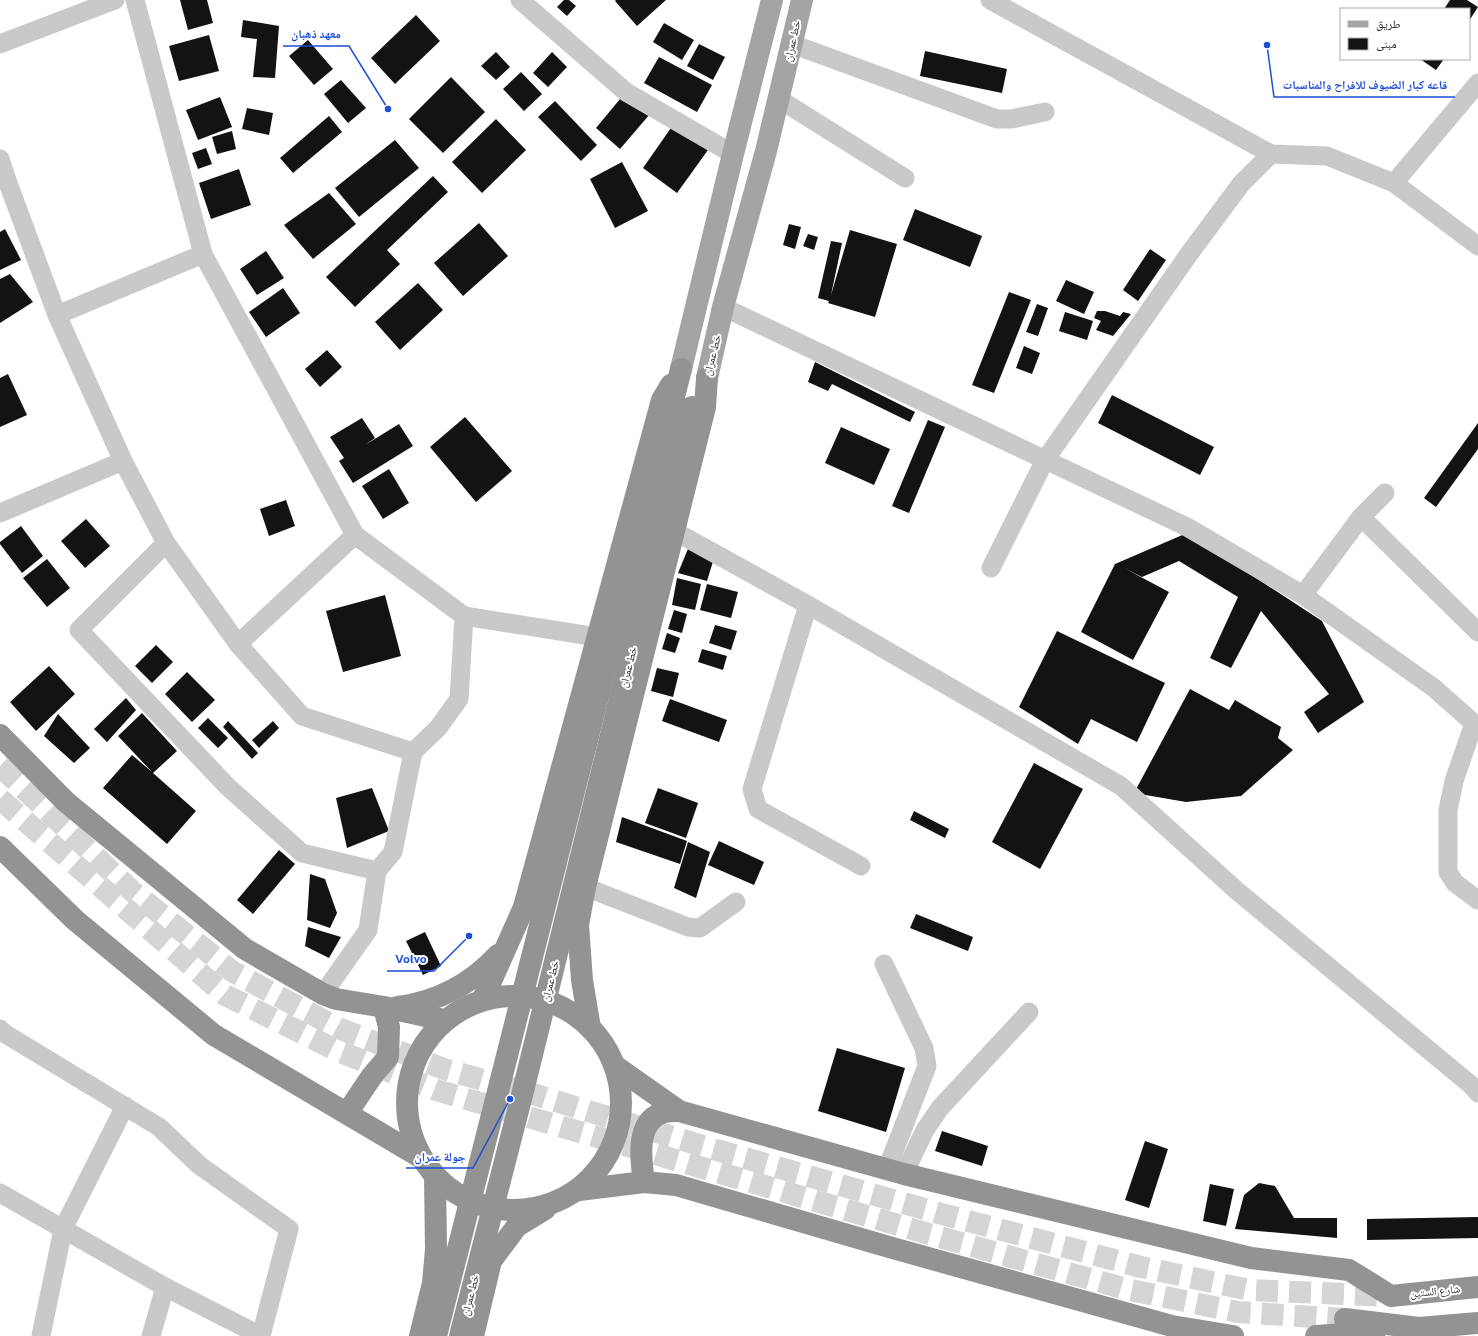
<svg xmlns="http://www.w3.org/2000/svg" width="1478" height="1336" font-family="'Public Sans','Noto Naskh Arabic',sans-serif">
	<rect width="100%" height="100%" fill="#fff"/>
	<g fill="#131313">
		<polygon points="180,0 207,0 213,23 188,30"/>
		<polygon points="564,0 569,0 576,6 567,16 557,7"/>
		<polygon points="616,0 666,0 637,26 615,1"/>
		<polygon points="1450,0 1467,0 1478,7 1469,21 1469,9 1444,9"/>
		<polygon points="416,15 440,41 395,84 371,58"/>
		<polygon points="243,20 279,26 275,78 253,77 257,39 241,37"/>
		<polygon points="664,23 694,40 682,60 653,42"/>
		<polygon points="209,35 219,71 179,81 169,46"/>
		<polygon points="308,40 333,69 314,85 289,56"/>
		<polygon points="699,44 725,57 713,80 687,66"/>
		<polygon points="925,51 1007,69 1002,93 920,76"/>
		<polygon points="496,52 510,67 496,80 481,66"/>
		<polygon points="552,52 567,67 548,87 533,73"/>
		<polygon points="659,57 712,85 697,112 644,83"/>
		<polygon points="1420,59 1444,59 1436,70"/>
		<polygon points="521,72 542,94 524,111 503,89"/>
		<polygon points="451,77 485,112 443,153 409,119"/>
		<polygon points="341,80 366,108 348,123 324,94"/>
		<polygon points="625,93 650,114 620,149 596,128"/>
		<polygon points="220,97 232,127 198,140 186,110"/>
		<polygon points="555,101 597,145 581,161 538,117"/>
		<polygon points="247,108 273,113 269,135 242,129"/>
		<polygon points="329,116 342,132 293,173 280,158"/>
		<polygon points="496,119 526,150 482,193 452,162"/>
		<polygon points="673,125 708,150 677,193 643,168"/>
		<polygon points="232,131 236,149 217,154 212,137"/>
		<polygon points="395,140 419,168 359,217 335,188"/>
		<polygon points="206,148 212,164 198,169 192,153"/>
		<polygon points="622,162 648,211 615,228 590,179"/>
		<polygon points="239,169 251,205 211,219 199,183"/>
		<polygon points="433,176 448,192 387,250 400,264 355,307 326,277"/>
		<polygon points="329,193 356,224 313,259 284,225"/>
		<polygon points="915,209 982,236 970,267 903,240"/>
		<polygon points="479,223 508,256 463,296 434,263"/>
		<polygon points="789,224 801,227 795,249 783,245"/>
		<polygon points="5,229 21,260 0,270 0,232"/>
		<polygon points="850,230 897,244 875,317 828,303 829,301 818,298 831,241 842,243 831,295"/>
		<polygon points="808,234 818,237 814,250 803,246"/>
		<polygon points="1150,249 1166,260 1138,301 1123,290"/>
		<polygon points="266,251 284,278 257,295 240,269"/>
		<polygon points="10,274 33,302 0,323 0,279"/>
		<polygon points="1066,280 1094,292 1084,314 1056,301"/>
		<polygon points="418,283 443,310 400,350 375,322"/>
		<polygon points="283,288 300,313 266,337 249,312"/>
		<polygon points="1009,292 1031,300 994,393 972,385"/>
		<polygon points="1037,304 1048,308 1038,336 1026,332"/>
		<polygon points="1097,311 1105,311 1120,316 1123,312 1131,314 1113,336 1096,330 1101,321 1094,318"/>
		<polygon points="1065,312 1093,321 1087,340 1059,331"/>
		<polygon points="1024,346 1040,353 1032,374 1016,368"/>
		<polygon points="327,350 342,367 320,387 305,369"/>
		<polygon points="815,362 915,412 910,422 832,384 828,391 808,382"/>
		<polygon points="8,374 27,415 0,427 0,378"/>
		<polygon points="1112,395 1214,447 1200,475 1098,423"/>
		<polygon points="465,417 512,471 476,502 430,447"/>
		<polygon points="362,418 375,438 365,445 399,424 413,446 353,483 339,461 344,458 330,437"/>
		<polygon points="928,420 945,427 909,513 892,506"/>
		<polygon points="1478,423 1478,449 1436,507 1424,498"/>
		<polygon points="841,427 890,449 874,485 825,463"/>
		<polygon points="389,469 409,503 383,519 362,486"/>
		<polygon points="286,500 295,526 269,536 260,509"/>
		<polygon points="86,519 110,546 85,568 61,541"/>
		<polygon points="21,526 43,556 22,573 0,544 0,542"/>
		<polygon points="1187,533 1322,621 1364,702 1318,733 1304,712 1329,694 1261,611 1231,668 1210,658 1238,597 1179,561 1142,577 1124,568 1169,592 1133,660 1081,632 1115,564"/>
		<polygon points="690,544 715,555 707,581 678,573"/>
		<polygon points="47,559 70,588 47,607 23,578"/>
		<polygon points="677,578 701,584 695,610 672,605"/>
		<polygon points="707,584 738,592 731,618 700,610"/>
		<polygon points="385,595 401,656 343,672 326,611"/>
		<polygon points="674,610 687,614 682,633 668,629"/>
		<polygon points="715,625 737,631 731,650 709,643"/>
		<polygon points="1057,631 1165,683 1137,742 1091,719 1078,744 1019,707"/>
		<polygon points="667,633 680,638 675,653 662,649"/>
		<polygon points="156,645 173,662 152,683 135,666"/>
		<polygon points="702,649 727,656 723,670 698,662"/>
		<polygon points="49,666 75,694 36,731 10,702"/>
		<polygon points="657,668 679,673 673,697 651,691"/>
		<polygon points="187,672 215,700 192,722 165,694"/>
		<polygon points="1190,689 1229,710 1235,700 1281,727 1278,738 1293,750 1241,796 1186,802 1134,793"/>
		<polygon points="126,698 136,710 107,742 94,729"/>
		<polygon points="670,699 727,720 719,742 662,721"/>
		<polygon points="142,713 177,751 153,773 196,811 167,844 103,788 132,755 152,772 118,736"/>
		<polygon points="58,714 90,748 74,763 44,736"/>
		<polygon points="208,718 228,738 218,748 198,728"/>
		<polygon points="228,721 258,753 252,759 223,727"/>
		<polygon points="273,721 279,728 259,748 252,740"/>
		<polygon points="1034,763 1083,789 1040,869 992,842"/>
		<polygon points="372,788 389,831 347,848 336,798"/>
		<polygon points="658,788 698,803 686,838 645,823"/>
		<polygon points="914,811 949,829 945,838 910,820"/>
		<polygon points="622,817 687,841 680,864 616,842"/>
		<polygon points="719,841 764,862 754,885 708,865"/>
		<polygon points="688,842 710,852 696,898 674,888"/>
		<polygon points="279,850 295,864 253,914 237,900"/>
		<polygon points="310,874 325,879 337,913 330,928 307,920"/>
		<polygon points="916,914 973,937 968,951 910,928"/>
		<polygon points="308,927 341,937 329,958 305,946"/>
		<polygon points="425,932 441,966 423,975 406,941"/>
		<polygon points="837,1048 905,1068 886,1132 818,1111"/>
		<polygon points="942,1131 988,1146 982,1166 935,1151"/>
		<polygon points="1145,1141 1168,1149 1149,1208 1125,1200"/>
		<polygon points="1259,1183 1275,1186 1294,1218 1337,1218 1337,1238 1235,1229 1244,1195"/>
		<polygon points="1210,1184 1234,1189 1226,1226 1203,1221"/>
		<polygon points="1478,1217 1478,1238 1367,1240 1367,1219"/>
	</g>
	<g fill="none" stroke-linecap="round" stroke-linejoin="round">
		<g stroke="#d5d5d5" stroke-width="22" stroke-dasharray="22 11" stroke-linecap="butt">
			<polyline points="0,766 132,891 233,972 338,1028 444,1069 526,1092 706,1147 942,1214 1141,1267 1250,1290 1391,1296"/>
			<polyline points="0,799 225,995 338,1051 436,1090 929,1234 1126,1289 1238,1312 1345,1319"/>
		</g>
		<g stroke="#c9c9c9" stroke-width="19">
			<polyline points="135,0 203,254 355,535 464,616 597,637"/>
			<polyline points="520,0 626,92 733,154"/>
			<polyline points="990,0 1271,154"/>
			<polyline points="0,44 115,0"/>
			<polyline points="792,44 997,119 1011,119 1045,112"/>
			<polyline points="779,99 905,178"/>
			<polyline points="0,159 8,183 57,315 123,461 166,543 238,644 302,716 413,752 393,852 377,871 368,930 323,994"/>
			<polyline points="1394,183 1478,83"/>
			<polyline points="723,307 1187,527 1303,595 1434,688 1478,727"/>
			<polyline points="57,315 203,254"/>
			<polyline points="0,513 123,461"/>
			<polyline points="1361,517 1478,632"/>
			<polyline points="674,531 808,605 1121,786 1236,890 1471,1085 1478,1093"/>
			<polyline points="166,543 79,630 228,787 302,853 377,871"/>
			<polyline points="991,568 1045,460 1189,254 1241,184 1271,154 1327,156 1394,183 1478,246"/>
			<polyline points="1303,595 1361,517 1385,493"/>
			<polyline points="808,605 752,789 758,809 861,866"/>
			<polyline points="238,644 355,535"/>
			<polyline points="1474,723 1454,781 1448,810 1448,872 1455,883 1478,900"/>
			<polyline points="413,752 438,728 459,699 464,616"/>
			<polyline points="585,887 688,927 700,928 736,902"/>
			<polyline points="884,964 924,1048 927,1066 887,1169"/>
			<polyline points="0,1029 4,1033 159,1127 199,1165 289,1229 261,1336"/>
			<polyline points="904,1174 925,1130 940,1108 1029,1012"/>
			<polyline points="0,1193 165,1287 261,1336"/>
			<polyline points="41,1336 63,1229 125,1106"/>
			<polyline points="151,1336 165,1287"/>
		</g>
		<g stroke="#a4a4a4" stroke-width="22">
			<polyline points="681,369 733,154 772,0"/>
			<polyline points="707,378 723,307 766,151 802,0"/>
		</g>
		<g stroke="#939393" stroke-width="22">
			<polyline points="0,735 66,802 245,949 323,994 336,999 384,1007 444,1020"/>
			<polyline points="0,847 75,920 214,1035 422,1158"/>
			<circle cx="514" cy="1103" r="107"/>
			<polyline points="483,999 524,907 662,400 671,385"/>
			<path d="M 398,1007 C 437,1002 471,984 498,955"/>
			<polyline points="590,1028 582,980 578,925 585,887 705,407 707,378"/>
			<polyline points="615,1066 679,1111 904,1174 1251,1258 1349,1270 1391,1296 1478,1287"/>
			<polyline points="347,1113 372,1076 388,1057 389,1027 384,1007"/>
			<path d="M 644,1182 C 641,1161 635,1124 661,1113 C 666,1111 673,1111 679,1111"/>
			<polyline points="579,1190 644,1182 676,1185 889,1247 1172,1326 1233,1336"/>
			<polyline points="1345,1319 1419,1328 1478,1323"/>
			<polyline points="420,1336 433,1283 436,1249 435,1177"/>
			<polyline points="473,1336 491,1261 517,1226 545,1209"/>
			<polyline points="1316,1336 1375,1332"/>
		</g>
		<g stroke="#939393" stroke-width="22">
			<polyline points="436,1336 681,369"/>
			<polyline points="460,1336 523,1091 692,407"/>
		</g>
	</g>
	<g text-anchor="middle" stroke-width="4" stroke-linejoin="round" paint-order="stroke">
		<g font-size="11" fill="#2c2c2c" stroke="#fff">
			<text transform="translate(792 41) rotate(-77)" y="4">خط عمران</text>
			<text transform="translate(712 355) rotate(-76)" y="4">خط عمران</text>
			<text transform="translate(628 667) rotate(-76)" y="4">خط عمران</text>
			<text transform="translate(550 981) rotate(-76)" y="4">خط عمران</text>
			<text transform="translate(1435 1291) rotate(-6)" y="4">شارع الستين</text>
			<text transform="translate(470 1295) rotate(-76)" y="4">خط عمران</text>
		</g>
	</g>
	<path fill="none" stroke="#1d4ed8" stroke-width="1.5" d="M388 109L349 46H283M1267 45L1274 97H1455M469 936L434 971H387M510 1099L473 1168H406"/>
	<g fill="#1d4ed8" stroke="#fff" stroke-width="1.5">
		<circle cx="388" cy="109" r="4"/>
		<circle cx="1267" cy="45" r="4"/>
		<circle cx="469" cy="936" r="4"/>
		<circle cx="510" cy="1099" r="4"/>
	</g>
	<g font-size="12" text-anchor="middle" font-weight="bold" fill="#1d4ed8" stroke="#fff" stroke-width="4" stroke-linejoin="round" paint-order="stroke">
		<text x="316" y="38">معهد ذهبان</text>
		<text x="1365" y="89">قاعه كبار الضيوف للافراح والمناسبات</text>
		<text x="411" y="963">Volvo</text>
		<text x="440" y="1161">جولة عمران</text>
	</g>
	<rect x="1340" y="8" width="130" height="52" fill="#ffffff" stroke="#ababab"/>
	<rect x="1348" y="21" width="20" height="6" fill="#a4a4a4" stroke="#ababab"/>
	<text x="1376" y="28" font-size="12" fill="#2c2c2c">طريق</text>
	<rect x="1348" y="38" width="20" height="12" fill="#131313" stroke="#ababab"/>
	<text x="1376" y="48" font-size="12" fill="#2c2c2c">مبنى</text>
</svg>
